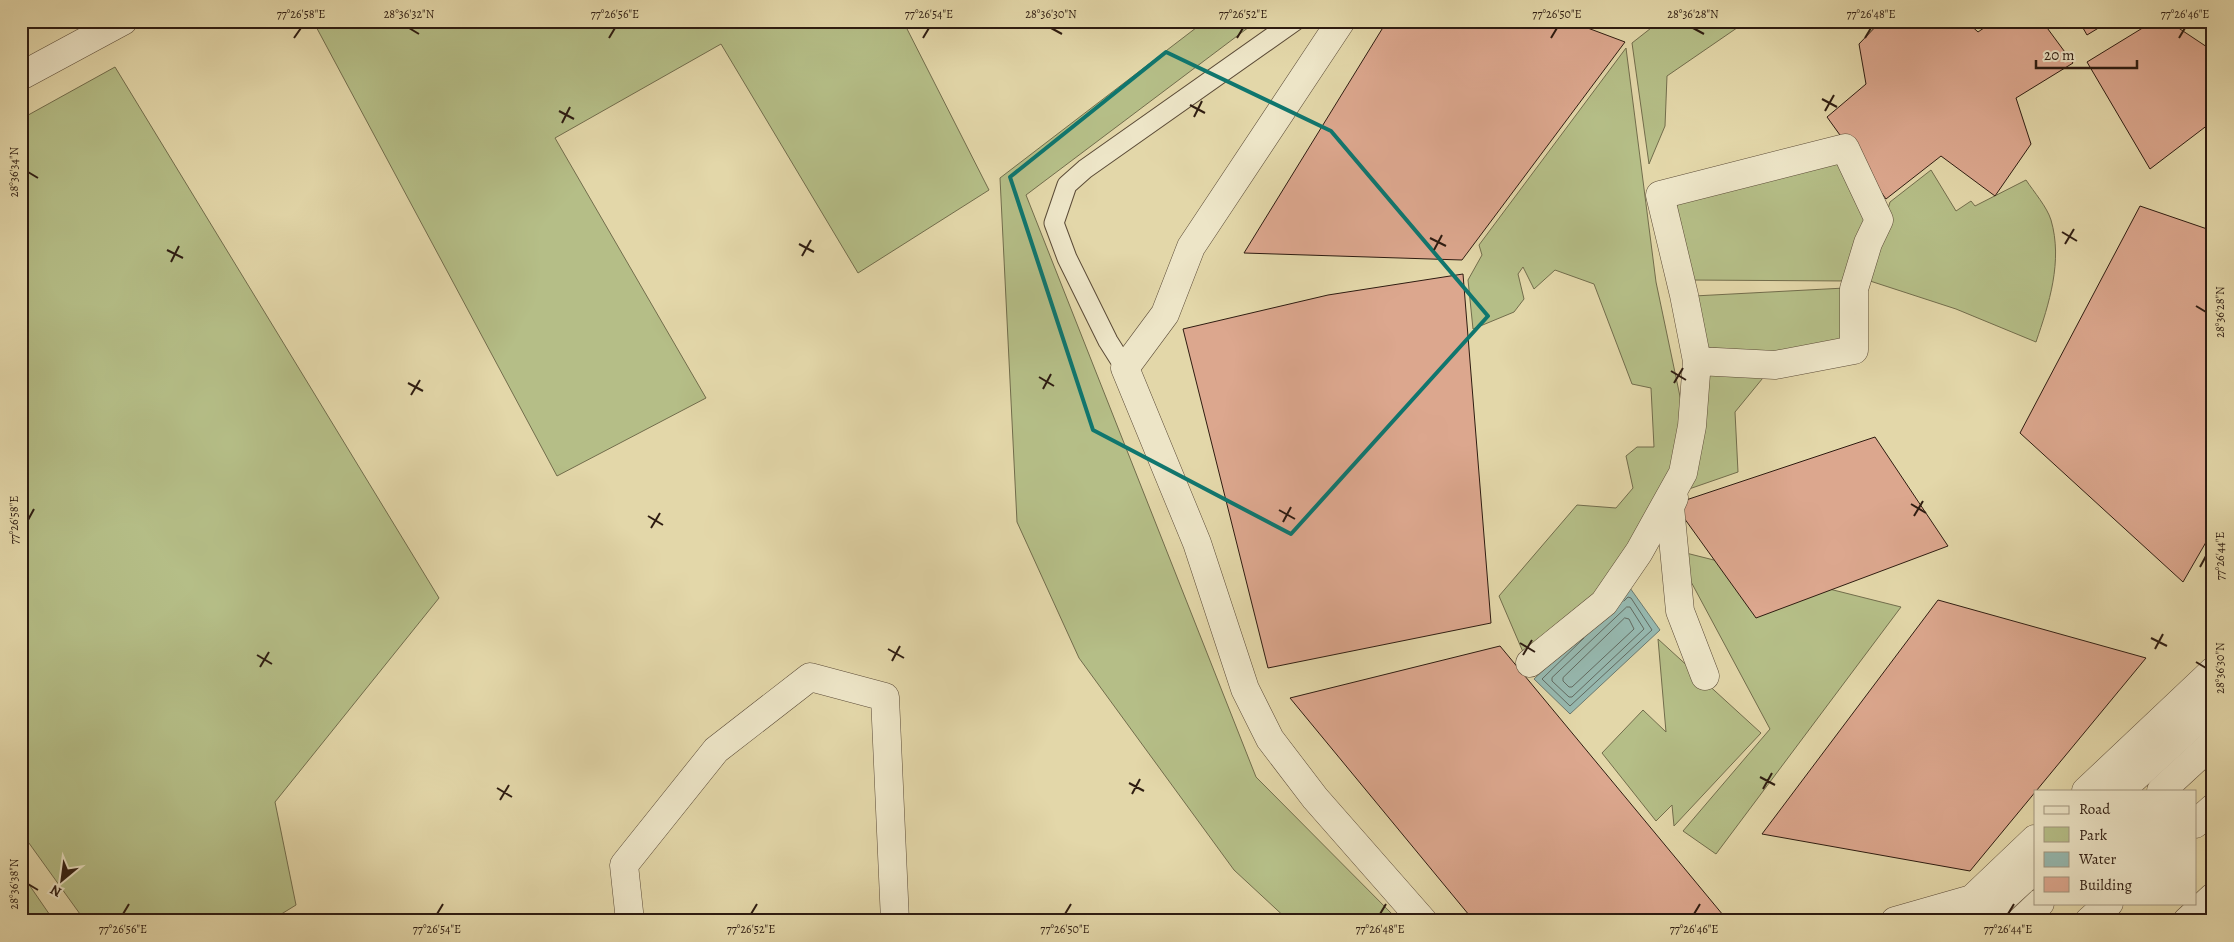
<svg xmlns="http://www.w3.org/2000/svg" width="2234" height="942" font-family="Alegreya,serif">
	<rect width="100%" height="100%" fill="#e3d7a9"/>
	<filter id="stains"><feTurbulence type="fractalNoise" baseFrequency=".004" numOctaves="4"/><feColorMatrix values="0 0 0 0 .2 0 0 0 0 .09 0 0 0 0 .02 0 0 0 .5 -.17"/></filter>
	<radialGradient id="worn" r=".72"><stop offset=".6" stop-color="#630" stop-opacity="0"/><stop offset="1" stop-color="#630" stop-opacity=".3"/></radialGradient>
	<g fill="#b5be87" stroke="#726d4c">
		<polygon points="313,21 903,21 989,190 858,273 721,44 555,138 706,398 557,476"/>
		<polygon points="1205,21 1257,21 1026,195 1256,777 1399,921 1289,921 1234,870 1079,658 1017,522 1000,178"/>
		<polygon points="1660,21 1747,21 1667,76 1665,126 1649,164 1632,43"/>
		<polygon points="1626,48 1656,282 1686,425 1666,487 1593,602 1526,659 1499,596 1577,505 1616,508 1633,488 1626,456 1637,447 1654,447 1651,388 1632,384 1594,284 1555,270 1534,289 1523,267 1518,274 1524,299 1514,312 1473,329 1468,280 1482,255 1479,245"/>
		<polygon points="115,67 439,598 275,802 296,905 270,921 85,921 21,832 21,119"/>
		<polygon points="1845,156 1871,226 1849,281 1687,280 1663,199"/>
		<path d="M 1931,170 L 1956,211 L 1971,201 L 1975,206 L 2026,180 C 2034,192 2047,207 2051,220 C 2063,261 2049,304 2036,342 L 1956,309 L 1867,280 L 1890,202 Z"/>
		<polygon points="1845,288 1848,345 1784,358 1700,346 1694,296"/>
		<polygon points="1707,368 1767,373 1735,412 1738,472 1689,489"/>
		<polygon points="1674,550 1901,607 1716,854 1683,831 1770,729"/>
		<polygon points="1658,639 1761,733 1674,826 1672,805 1656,821 1602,753 1643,710 1666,732"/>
		<polygon points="21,873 54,921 21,921"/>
	</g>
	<polygon fill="#96b8af" stroke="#6c7a70" points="1630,588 1660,630 1570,714 1534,679"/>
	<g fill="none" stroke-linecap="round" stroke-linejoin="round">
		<g stroke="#626a60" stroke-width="1">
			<polygon points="1627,607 1630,607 1644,629 1572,697 1569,697 1552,681 1552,678"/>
			<polygon points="1625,618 1629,619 1634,629 1572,687 1569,687 1563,681 1563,678"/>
			<polyline points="1584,638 1542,679 1570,706 1652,630 1631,598 1628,597 1624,601"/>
		</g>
	</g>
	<g fill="#dca78e" stroke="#2e1c11">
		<polygon points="1387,21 1569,21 1625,42 1462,260 1244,253"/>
		<polygon points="1621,21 1641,21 1633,28"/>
		<polygon points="1881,21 1966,21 1978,32 1994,21 2042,21 2073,63 2016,98 2031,144 1995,196 1941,156 1886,199 1827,117 1866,84 1859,44"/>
		<polygon points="2079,21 2110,21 2087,35"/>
		<polygon points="2154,21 2168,21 2213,51 2213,121 2150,169 2087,62"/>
		<polygon points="2140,206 2213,231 2213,530 2183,582 2020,433"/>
		<polygon points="1463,274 1491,623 1268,668 1183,329 1328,295"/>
		<polygon points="1875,437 1948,546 1756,618 1674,504"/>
		<polygon points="1938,600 2146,658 1970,871 1762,834"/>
		<polygon points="1500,646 1728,921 1474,921 1290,698"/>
	</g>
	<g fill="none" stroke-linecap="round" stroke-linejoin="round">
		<g stroke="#5b4b37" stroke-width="21">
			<polyline id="service" points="1125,368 1108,341 1067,258 1054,223 1067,185 1085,169 1295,21"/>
		</g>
		<g stroke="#5b4b37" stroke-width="29">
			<g id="minor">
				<polyline points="1341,21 1191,247 1165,314 1125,368 1197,543 1245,689 1270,739 1315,798 1423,921"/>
				<polyline points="21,76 123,21"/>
				<polyline points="1674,498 1670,507 1680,611 1705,676"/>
				<polyline points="1530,663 1604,603 1639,552 1683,473 1692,426 1697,361 1684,295 1660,195 1845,148 1879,220 1868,243 1854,289 1854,350 1775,365 1697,361"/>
				<polyline points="2086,791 2213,671"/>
				<polyline points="2120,791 2213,706"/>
				<polyline points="2161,791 2213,743"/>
				<polyline points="2195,824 2213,808"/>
				<polyline points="630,921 624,865 716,750 810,677 885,697 895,921"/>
				<polyline points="1895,921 1972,899 2035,839"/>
				<polyline points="1978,921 2035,869"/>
				<polyline points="2021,921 2040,903"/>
				<polyline points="2089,921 2109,903"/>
				<polyline points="2187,921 2213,897"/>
			</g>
		</g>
		<use href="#service" stroke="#ede5c7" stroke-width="19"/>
		<use href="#minor" stroke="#ede5c7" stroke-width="28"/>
	</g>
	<path fill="none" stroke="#0f766e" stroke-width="4" stroke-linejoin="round" d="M 1166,52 L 1331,131 L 1488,316 L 1291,534 L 1093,430 L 1010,177 Z"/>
	<path fill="none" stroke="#2e1c11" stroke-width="2" d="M 409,28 L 419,34M 1051,28 L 1062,34M 1693,28 L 1704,34M 294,38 L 301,28M 609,38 L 615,28M 923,38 L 929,28M 1237,38 L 1243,28M 1551,38 L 1557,28M 1865,38 L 1871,28M 2179,38 L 2185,28M 1822,99 L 1837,107M 1190,105 L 1205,113M 559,111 L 574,119M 1825,111 L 1834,95M 1194,117 L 1202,101M 562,123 L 570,107M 28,172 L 38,178M 2062,232 L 2077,241M 1430,238 L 1446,246M 799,244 L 814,252M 2065,244 L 2074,229M 167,250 L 183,258M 1434,250 L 1442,235M 802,256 L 811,240M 171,262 L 179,246M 2196,306 L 2206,312M 1671,371 L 1686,380M 1039,377 L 1054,386M 408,383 L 423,391M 1674,383 L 1683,368M 1043,389 L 1051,374M 411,395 L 420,380M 1911,504 L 1926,513M 1279,510 L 1295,519M 648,516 L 663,525M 1914,516 L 1923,501M 28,520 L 34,509M 1283,522 L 1291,507M 651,528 L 660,513M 2200,567 L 2206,556M 2151,638 L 2167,646M 1520,643 L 1535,652M 888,649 L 904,658M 2155,649 L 2163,634M 257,655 L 272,664M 1523,655 L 1532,640M 892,661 L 900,646M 2196,662 L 2206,668M 260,667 L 269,652M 1760,777 L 1775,785M 1129,783 L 1144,791M 497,788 L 512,797M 1763,789 L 1772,773M 1132,794 L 1140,779M 500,800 L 509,785M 28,884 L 38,890M 123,914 L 129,904M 437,914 L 443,904M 751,914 L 757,904M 1065,914 L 1071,904M 1380,914 L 1386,904M 1694,914 L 1700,904M 2008,914 L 2014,904"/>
	<rect width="2234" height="942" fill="none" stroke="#e3d7a9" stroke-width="55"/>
	<rect x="2034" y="790" width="162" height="115" fill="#ede5c7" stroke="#a1957e"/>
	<rect x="2044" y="806" width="25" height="8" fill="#ede5c7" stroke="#a1957e"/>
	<text x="2079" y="814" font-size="15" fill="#2e1c11">Road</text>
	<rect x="2044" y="827" width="25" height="15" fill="#b5be87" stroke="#a1957e"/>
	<text x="2079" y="840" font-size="15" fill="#2e1c11">Park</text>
	<rect x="2044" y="852" width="25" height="15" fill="#96b8af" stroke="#a1957e"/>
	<text x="2079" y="864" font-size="15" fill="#2e1c11">Water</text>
	<rect x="2044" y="877" width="25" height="15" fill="#dca78e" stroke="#a1957e"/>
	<text x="2079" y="890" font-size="15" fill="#2e1c11">Building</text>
	<g transform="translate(62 880) rotate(209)" stroke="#ede5c7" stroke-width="4" paint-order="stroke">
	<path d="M0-4L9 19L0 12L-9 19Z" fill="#2e1c11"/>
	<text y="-8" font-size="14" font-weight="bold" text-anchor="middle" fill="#2e1c11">N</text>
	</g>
	<path d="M2036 60v8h101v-8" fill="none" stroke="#2e1c11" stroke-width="2.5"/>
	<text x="2044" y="60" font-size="15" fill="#2e1c11" stroke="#ede5c7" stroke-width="4" paint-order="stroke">20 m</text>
	<rect x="28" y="28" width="2178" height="886" fill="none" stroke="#2e1c11" stroke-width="2"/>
	<g font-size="12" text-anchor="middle" fill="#2e1c11">
		<text x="301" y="18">77°26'58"E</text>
		<text x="409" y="18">28°36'32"N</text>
		<text x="615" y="18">77°26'56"E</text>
		<text x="929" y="18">77°26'54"E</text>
		<text x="1051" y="18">28°36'30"N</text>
		<text x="1243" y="18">77°26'52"E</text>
		<text x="1557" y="18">77°26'50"E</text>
		<text x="1693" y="18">28°36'28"N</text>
		<text x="1871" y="18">77°26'48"E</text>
		<text x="2185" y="18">77°26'46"E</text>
		<text transform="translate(14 172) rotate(-90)" y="4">28°36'34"N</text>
		<text transform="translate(2220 312) rotate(-90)" y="4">28°36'28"N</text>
		<text transform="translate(14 520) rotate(-90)" y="4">77°26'58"E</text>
		<text transform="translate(2220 556) rotate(-90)" y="4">77°26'44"E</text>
		<text transform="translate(2220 668) rotate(-90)" y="4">28°36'30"N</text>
		<text transform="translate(14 884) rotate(-90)" y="4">28°36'38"N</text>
		<text x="123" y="933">77°26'56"E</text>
		<text x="437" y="933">77°26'54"E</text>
		<text x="751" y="933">77°26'52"E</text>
		<text x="1065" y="933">77°26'50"E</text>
		<text x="1380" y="933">77°26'48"E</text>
		<text x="1694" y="933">77°26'46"E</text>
		<text x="2008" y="933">77°26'44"E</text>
	</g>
	<rect width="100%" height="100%" filter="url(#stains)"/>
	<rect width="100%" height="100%" fill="url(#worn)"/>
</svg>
